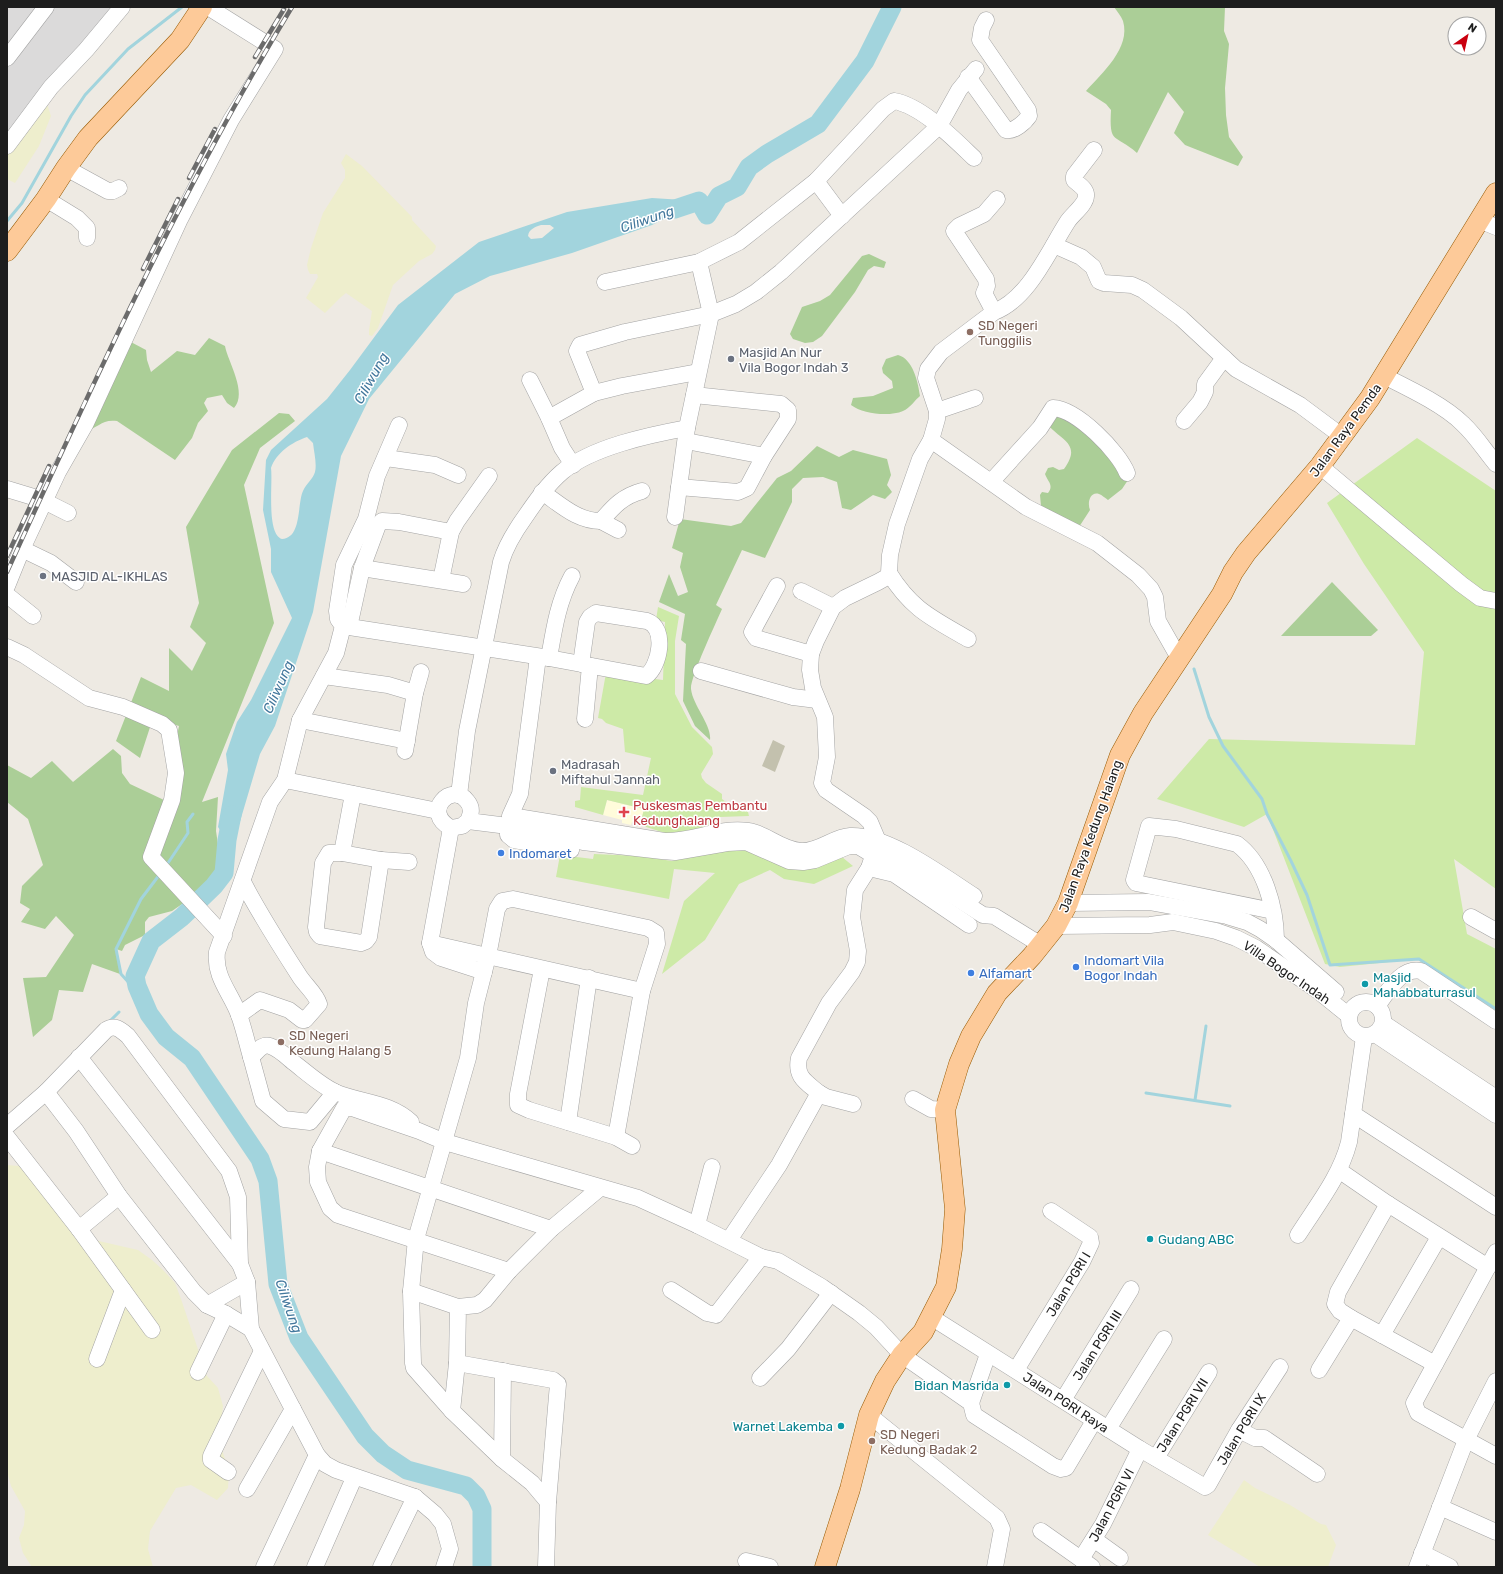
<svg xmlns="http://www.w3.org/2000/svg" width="1503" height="1574" font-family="Rubik,sans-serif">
	<rect width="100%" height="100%" fill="#eeeae3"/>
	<polygon fill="#dbdada" points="7,7 130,7 81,67 7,146"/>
	<polygon fill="#fffcdb" points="607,800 644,809 640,825 632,822 631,825 622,823 622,820 603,815"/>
	<polygon fill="#c3c1ae" points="773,740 785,746 775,772 762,766"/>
	<g fill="#eeeecd">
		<polygon points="47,104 51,116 39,146 15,183 7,179 7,150"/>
		<polygon points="346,154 362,166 412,217 412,220 436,246 435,250 432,254 419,261 393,285 378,328 372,336 369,335 369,330 372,311 346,293 341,297 325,313 306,298 318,277 317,274 310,274 308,270 307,265 311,248 323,213 345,178 345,170 341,163"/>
		<polygon points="7,1165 19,1166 90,1239 138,1250 152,1260 164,1271 175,1283 181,1299 207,1376 218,1388 223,1406 219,1441 229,1471 228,1488 217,1500 191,1485 176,1488 150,1531 148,1549 153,1567 32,1567 23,1553 19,1538 24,1525 25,1511 11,1486 7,1471"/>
		<polygon points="1244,1480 1255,1488 1290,1505 1321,1524 1326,1525 1336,1545 1328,1567 1260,1567 1208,1535"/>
	</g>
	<g fill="#cdeaa7">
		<polygon points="1417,438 1496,491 1496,889 1454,859 1467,934 1496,949 1496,1008 1419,959 1340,967 1325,964 1267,814 1244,827 1157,799 1209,739 1415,745 1424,652 1364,564 1327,503"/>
		<polygon points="658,607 679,616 675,641 675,694 692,727 712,747 713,754 701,774 702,778 706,783 722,794 722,799 730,805 748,812 749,816 720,817 719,823 680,833 665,833 640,825 644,809 607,800 603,815 575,807 575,801 580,800 581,787 643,795 651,758 625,752 623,729 606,723 602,719 598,718 606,673 663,680 665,622 656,620"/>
		<polygon points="746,842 842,857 853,866 814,884 784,879 770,870 739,884 705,940 662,974 684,901 715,873 674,869 669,899 556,877 560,855 593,859 594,854 639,856 672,861 713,852"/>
	</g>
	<g fill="#abce97">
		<path d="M 1114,7 L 1225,7 L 1224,31 L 1229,44 L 1225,88 L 1226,115 L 1229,137 L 1243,157 L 1238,166 L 1185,145 L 1174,133 L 1184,112 L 1168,92 L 1137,153 C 1115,133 1109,146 1111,110 L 1106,104 L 1086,91 C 1102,73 1131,48 1123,21 C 1121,16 1117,11 1114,7 Z"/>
		<polygon points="869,254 886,262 884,268 874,266 868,270 855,292 822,336 813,342 805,343 793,339 790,334 802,307 820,301 830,295 862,256"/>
		<path d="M 209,338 L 225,346 C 228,362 248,393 234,408 L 227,403 L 222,395 L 207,398 L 204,403 L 208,411 L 198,423 L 192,438 L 175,460 L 117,421 C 101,419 99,428 85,431 L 129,341 L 146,350 L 147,360 L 151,372 L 177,351 L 195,355 Z"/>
		<path d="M 898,355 C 913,359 918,382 920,396 C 915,400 910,408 903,411 C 889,417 863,414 851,405 L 853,398 L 873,396 L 893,388 L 892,381 L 883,373 L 882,368 L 886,359 Z"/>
		<polygon points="279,413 289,414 295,421 260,448 244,485 274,623 202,802 218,797 216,831 222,872 204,889 172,911 149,917 145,922 145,935 125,945 122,951 116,949 120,974 92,964 83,992 59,990 52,1020 33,1037 23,978 46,977 74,935 56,916 45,929 21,922 30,909 20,903 22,886 43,865 28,819 7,802 7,765 31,778 52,761 73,782 113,749 121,756 122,773 130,784 164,800 179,726 153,718 140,758 116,741 141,677 169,691 169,648 192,671 206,643 190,627 199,603 186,527 232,450"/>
		<path d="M 1049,414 L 1074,418 L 1128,480 L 1122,489 L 1108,500 C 1105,498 1102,495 1099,494 C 1090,491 1087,503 1090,510 L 1079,527 L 1041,506 L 1040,495 L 1042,492 L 1048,493 C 1054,485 1048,482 1045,474 L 1048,468 L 1053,467 L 1059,470 L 1064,469 C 1082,444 1062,441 1048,425 Z"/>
		<path d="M 817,446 L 839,457 L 853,450 L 887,459 L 891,475 L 887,485 L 892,492 L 885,499 L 873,495 L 851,510 L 842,508 L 837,482 L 823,477 L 803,478 L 792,489 L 792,502 L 765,558 L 742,550 L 716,605 L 722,609 C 716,623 690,678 691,689 C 693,706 712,725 710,740 L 695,726 L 683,701 L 686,644 L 681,640 L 685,614 L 659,602 L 669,574 L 678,596 L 688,592 L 680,567 L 683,553 L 672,548 L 680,519 L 731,526 L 741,523 L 777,478 L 791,471 Z"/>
		<polygon points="1332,582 1378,630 1371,636 1281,636"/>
	</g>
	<path fill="#a2d4dd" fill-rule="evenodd" d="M 652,198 L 699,201 L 652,225 L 572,253 L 490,276 L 455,294 L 369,399 L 341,456 L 313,612 L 275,726 L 260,754 L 236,835 L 227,840 L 218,827 L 228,770 L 226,754 L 237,722 L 251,700 L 292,618 L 271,572 L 271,549 L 263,510 L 266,460 L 271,450 L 327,399 L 350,370 L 398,305 L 479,242 L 567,212 ZM 541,225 L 550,225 L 554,228 L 542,238 L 531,239 L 528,236 C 529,229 535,227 541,225 ZM 307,437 L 313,443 C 314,452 317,464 315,472 C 313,479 306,484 303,491 C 297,504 302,538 282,539 C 266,534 273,483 271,468 C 276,453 292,442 307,437 Z"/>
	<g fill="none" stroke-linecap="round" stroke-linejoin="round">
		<g stroke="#a2d4dd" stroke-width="3">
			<polyline points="7,221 22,203 71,116 85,95 128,49 182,7"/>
			<polyline points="1194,669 1209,717 1223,746 1262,799 1267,814 1291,861 1307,895 1330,965 1419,959 1496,1009"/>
			<polyline points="166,866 188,833 187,822 193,814"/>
			<polyline points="141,996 121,974 116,949 141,899 160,874"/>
			<polyline points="109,1022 119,1012"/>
			<polyline points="1146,1093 1230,1106"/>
			<polyline points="1195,1100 1206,1026"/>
		</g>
		<g stroke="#a2d4dd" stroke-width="19">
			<polyline points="675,209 699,201 707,215 719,196 737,187 749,167 767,154 818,124 865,61 892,7"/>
			<polyline points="232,815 227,840 224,873 214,886 182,917 151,941 135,976 137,986 149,1014 166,1037 192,1058 260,1159 268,1181 278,1284 299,1338 365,1436 383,1454 407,1470 466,1486 476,1496 482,1509 482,1567"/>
		</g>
		<g stroke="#a4a4a4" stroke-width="17">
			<g id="minor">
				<polyline points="7,58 46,7"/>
				<path d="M 968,77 L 1006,130 C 1014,132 1025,122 1029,116 L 1028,110 L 980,40 L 982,28 L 986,20"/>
				<polyline points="7,146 51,87 86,50 122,7"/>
				<polyline points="66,168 108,191 113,191 119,188"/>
				<polyline points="816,181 842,216"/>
				<polyline points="46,199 77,218 87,228 87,238"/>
				<polyline points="1479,220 1496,227"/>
				<polyline points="1054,245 1081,257 1093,267 1099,281 1104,283 1132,285 1143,290 1181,318 1236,369 1300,405 1343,437"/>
				<path d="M 605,282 L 699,262 L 739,242 L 816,181 L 883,109 L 894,101 C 922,106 954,139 974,158"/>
				<polyline points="994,312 984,293 987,286 986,279 954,231 959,226 984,214 997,199"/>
				<path d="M 1384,376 C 1408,388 1444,405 1463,424 C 1476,436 1485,451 1496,464"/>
				<polyline points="530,380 549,418"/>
				<polyline points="594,393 577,351 580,345 625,332 711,314 736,304 756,292 781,272 939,126 959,90 976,69"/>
				<polyline points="937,411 975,398"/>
				<polyline points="1184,421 1200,402 1205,392 1205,384 1224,358"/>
				<path d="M 399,425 L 377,476 L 366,519 L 344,565 L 337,611 L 338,619 L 343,626 L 336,653 L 300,720 L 285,780 L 270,802 L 217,952 C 214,977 231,993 239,1015 C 244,1029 247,1043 251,1057 C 257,1053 261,1043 270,1046 C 279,1049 286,1056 293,1062 C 306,1072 320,1085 335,1092 C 361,1103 390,1102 411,1122"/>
				<polyline points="931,440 1026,507 1097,543 1138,575 1151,589 1155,597 1158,621 1179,658"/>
				<polyline points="686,441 764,456"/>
				<polyline points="386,458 435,465 458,475"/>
				<polyline points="573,465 562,448 549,418 594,393 622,386 698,372"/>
				<polyline points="1320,466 1461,584 1480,598 1496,601"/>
				<path d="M 991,482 L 1040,428 L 1053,408 C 1077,409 1119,452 1127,473"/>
				<polyline points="679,487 738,492 747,488 764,456 788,419 788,410 781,404 694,395"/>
				<polyline points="7,489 40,499 68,513"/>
				<path d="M 542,492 C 561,505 577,521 601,521 C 614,506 623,496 642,491"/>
				<polyline points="675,517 687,428 711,314 699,262"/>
				<polyline points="601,521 618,530"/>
				<polyline points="22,549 51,563 76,582"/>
				<polyline points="362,568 463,584"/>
				<path d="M 889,573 C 912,610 932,618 968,639"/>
				<polyline points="441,580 451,532 457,521 489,476"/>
				<polyline points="7,586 22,549 58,472 86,423 180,219 231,120 275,49 208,7"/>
				<polyline points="777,586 752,632 756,638 811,654"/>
				<polyline points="801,591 833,607"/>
				<polyline points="7,595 33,616"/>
				<path d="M 343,626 L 549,658 L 646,676 C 660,666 667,628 647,621 L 596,613 L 590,617 L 587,622 L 581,664"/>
				<polyline points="349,627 362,568 378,525 382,521 399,522 451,532"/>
				<polyline points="7,647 24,655 89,698 123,707 162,724 169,730 176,773 172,800 151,857 224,936"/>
				<path d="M 549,658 C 554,629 558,602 572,576"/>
				<polyline points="701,671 793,697 817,700"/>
				<polyline points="324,676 388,685 415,693 405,751"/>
				<polyline points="415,693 421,672"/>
				<polyline points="585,719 590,666"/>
				<polyline points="300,720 407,741"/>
				<polyline points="285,780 438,811"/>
				<polyline points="353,794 342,853 329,853 323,863 316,927 317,932 320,936 361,943 366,941 369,937 381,860"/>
				<path d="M 459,795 L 467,731 L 501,562 C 506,545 515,531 525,517 C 536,501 547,485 562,472 C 592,447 649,435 687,428"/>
				<polyline points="510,816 520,794 538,657"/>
				<path d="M 511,816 L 664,841 C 693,842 718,827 748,831 C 766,833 779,849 801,851 C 819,852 833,837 850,836 C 887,834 943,876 974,896"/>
				<path d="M 468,821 C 471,814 473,808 467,801 C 452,781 421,812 451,828 L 462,826 L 468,821 L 508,826 L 583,842 L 662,851 L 675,852 L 727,843 L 746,842 L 789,861 L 803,862 L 815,860 L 849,846 L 858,846 L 873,855 L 903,864 L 983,915 L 994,916 L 1041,945"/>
				<polyline points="508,826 508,835 514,840 571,850"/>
				<polyline points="451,828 430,943 433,952 441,958 484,972"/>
				<polyline points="342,853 381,860 409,862"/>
				<polyline points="869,868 894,874 969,925"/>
				<polyline points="1068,903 1149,902 1227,916 1247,922 1260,929 1276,940 1336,992"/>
				<path d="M 1273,911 L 1136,883 L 1134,880 L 1149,826 L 1176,829 L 1237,844 C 1264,864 1276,908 1276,940"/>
				<polyline points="1471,917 1496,931"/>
				<polyline points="1056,926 1150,925 1173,922 1216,931 1236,938 1256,948 1317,990 1348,1015"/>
				<polyline points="430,943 642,991"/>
				<polyline points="542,969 518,1094 518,1105 529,1110 616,1137 632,1146"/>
				<circle cx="1366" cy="1019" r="17"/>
				<path d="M 1377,1006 C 1388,992 1400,967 1421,971 L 1496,1021"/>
				<path d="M 239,1015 L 260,1000 L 289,1010 L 302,1020 L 305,1020 L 319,1004 C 316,994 306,986 300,977 C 280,946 260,915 243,882"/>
				<polyline points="1383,1023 1496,1098"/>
				<polyline points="1375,1034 1496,1115"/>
				<polyline points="79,1057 240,1264"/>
				<polyline points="251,1057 263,1101 284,1119 310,1122 335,1092"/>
				<polyline points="46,1092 76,1131 119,1196 194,1292 207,1305 226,1314 251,1329"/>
				<path d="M 819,1093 C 806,1082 795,1077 799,1058 L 829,1003 L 852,972 L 857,962 L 858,951 L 852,917 L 855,890 L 869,868 L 878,841 L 870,822 L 864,816 L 826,790 L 822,783 L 827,757 L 825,717 L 813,688 L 810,670 L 811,654 L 816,641 L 833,607 L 845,598 L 878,582 L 887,577 L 889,573 L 890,555 L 897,524 L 920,459 L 931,440 L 937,419 L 937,411 L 926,378 L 928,369 L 941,352 L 994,312 C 1029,299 1049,250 1068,221 C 1073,214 1086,204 1086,196 C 1087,189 1078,184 1074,180 L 1074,176 L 1094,150"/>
				<polyline points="913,1099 931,1109 945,1110"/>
				<polyline points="1353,1114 1496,1207"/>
				<polyline points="568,1122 589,978"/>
				<path d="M 7,1126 L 46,1092 L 106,1030 C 115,1024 121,1030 128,1036 L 229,1171 L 238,1197 L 240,1264 L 247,1282 L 251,1329 L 317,1455 L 325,1464 L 336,1470 L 415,1497 L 435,1514 L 443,1524 L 450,1549 L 444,1567"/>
				<polyline points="7,1137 79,1229 119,1196"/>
				<polyline points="320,1151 551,1229"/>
				<polyline points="1340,1171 1388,1204 1488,1267"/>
				<polyline points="1388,1204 1338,1292 1335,1304 1340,1311 1351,1318 1435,1364"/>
				<polyline points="697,1225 712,1167"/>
				<polyline points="79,1229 152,1330"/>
				<path d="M 1298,1235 C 1317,1205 1340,1177 1349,1142 L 1364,1037"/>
				<polyline points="729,1240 779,1165 819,1093 826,1097 853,1104"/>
				<polyline points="1496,1252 1414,1403 1418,1413 1496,1456"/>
				<polyline points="509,1271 338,1215 330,1208 318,1182 317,1167 320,1151 344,1108 352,1108 419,1131 445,1142 638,1198 697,1225 761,1257 778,1261 822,1287 859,1313 876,1327 902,1355 971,1403 974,1415 1053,1466 1061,1469 1066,1468 1094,1421"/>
				<polyline points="671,1290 707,1313 716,1315 761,1257"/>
				<polyline points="411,1291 458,1307"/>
				<polyline points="207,1305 247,1282"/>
				<polyline points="931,1317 1140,1449 1205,1487 1208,1485 1239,1430 1280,1367"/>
				<polyline points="1382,1335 1439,1237"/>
				<polyline points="97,1359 123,1290"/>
				<polyline points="457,1363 553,1380 558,1384 548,1502 546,1567"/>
				<polyline points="1016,1370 1082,1262 1091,1243 1090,1237 1051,1211"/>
				<polyline points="1319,1370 1351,1318"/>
				<polyline points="198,1372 226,1314"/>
				<polyline points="760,1378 788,1349 831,1293"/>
				<polyline points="1063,1400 1131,1289"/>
				<polyline points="971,1403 988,1354"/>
				<polyline points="452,1411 457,1363 458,1307 477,1305 485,1300 509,1271 551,1229 600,1188"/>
				<polyline points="869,1415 997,1518 1002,1529 995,1567"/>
				<polyline points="1108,1429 1164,1339"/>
				<polyline points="1239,1430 1255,1438 1264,1438 1317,1474"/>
				<polyline points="1156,1458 1209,1372"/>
				<polyline points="502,1459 503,1371"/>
				<polyline points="228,1472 211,1460 211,1456 262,1351"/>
				<polyline points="247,1489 293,1409"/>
				<polyline points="548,1502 532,1483 502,1459 452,1411 414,1368 413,1363 411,1291 416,1239 468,1058 476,1003 488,956 497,909 502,901 513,899 648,928 656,933 657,944 642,991 616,1137"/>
				<polyline points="1440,1507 1496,1532"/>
				<polyline points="1041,1531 1092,1567"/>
				<polyline points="1095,1540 1120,1558"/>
				<polyline points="1422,1553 1450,1567"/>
				<polyline points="1081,1559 1103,1524 1140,1449"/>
				<polyline points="746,1561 770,1567"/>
				<polyline points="264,1567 317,1455"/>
				<polyline points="315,1567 354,1478"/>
				<polyline points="381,1567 415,1497"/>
				<polyline points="1417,1567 1466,1440 1496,1381"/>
			</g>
		</g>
		<g stroke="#965900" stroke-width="21">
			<g id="major">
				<polyline points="7,251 46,199 66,168 88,138 180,40 202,7"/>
				<polyline points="825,1567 850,1489 869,1415 885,1381 902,1355 923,1332 946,1287 952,1249 955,1209 945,1110 959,1064 971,1036 997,993 1032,956 1056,926 1068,903 1120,755 1143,713 1222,594 1233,572 1246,553 1320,466 1370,398 1496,193"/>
			</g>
		</g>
		<use href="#minor" stroke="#fff" stroke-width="16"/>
		<use href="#major" stroke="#fdca99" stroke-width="20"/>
		<g stroke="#6b6b6b" stroke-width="4.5">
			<g id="rail">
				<polyline points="255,57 284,9"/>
				<polyline points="189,178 215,129"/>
				<polyline points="143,269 178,199"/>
				<polyline points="7,556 49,466"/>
				<path d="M 7,572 C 94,380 183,187 292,7"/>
			</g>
		</g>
		<use href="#rail" stroke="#fff" stroke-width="3" stroke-dasharray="9" stroke-linecap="butt"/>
	</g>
	<g fill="#8d6e63" stroke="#fff" stroke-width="1.5">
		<circle cx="970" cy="332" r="4"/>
		<circle cx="281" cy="1042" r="4"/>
		<circle cx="872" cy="1441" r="4"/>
	</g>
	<g fill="#6b7280" stroke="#fff" stroke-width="1.5">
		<circle cx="731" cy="359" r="4"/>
		<circle cx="43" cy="576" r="4"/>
		<circle cx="553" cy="771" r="4"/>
	</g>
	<path fill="#e0444e" stroke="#fff" stroke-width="1.5" d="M622 806h4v4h4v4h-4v4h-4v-4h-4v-4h4z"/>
	<g fill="#3f7fe0" stroke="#fff" stroke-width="1.5">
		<circle cx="501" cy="853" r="4"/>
		<circle cx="1076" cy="967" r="4"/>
		<circle cx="971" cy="973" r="4"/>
	</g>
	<g fill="#0f9aa8" stroke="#fff" stroke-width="1.5">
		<circle cx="1365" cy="984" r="4"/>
		<circle cx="1150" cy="1239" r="4"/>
		<circle cx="1007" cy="1385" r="4"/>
		<circle cx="841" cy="1426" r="4"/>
	</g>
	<g text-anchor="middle" stroke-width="3" stroke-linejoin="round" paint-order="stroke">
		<g font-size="13" fill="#785e54" stroke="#fff" text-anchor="start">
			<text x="978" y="330">SD Negeri<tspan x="978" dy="15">Tunggilis</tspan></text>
			<text x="289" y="1040">SD Negeri<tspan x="289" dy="15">Kedung Halang 5</tspan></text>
			<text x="880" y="1439">SD Negeri<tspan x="880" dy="15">Kedung Badak 2</tspan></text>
		</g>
		<g font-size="13" fill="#5b616d" stroke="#fff" text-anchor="start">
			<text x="739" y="357">Masjid An Nur<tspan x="739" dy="15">Vila Bogor Indah 3</tspan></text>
			<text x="51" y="581">MASJID AL-IKHLAS</text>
			<text x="561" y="769">Madrasah<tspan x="561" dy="15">Miftahul Jannah</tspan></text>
		</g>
		<g font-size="13" fill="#1d1d1d" stroke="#fff">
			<text transform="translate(1345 430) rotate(-54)" y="5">Jalan Raya Pemda</text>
			<text transform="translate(1090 836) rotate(-70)" y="5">Jalan Raya Kedung Halang</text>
			<text transform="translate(1287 972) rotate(34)" y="5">Villa Bogor Indah</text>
			<text transform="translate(1068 1284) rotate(-59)" y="5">Jalan PGRI I</text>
			<text transform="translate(1097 1345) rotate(-58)" y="5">Jalan PGRI III</text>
			<text transform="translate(1066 1402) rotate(33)" y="5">Jalan PGRI Raya</text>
			<text transform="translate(1182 1415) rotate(-58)" y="5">Jalan PGRI VII</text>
			<text transform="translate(1241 1429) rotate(-59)" y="5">Jalan PGRI IX</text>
			<text transform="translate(1111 1505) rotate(-62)" y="5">Jalan PGRI VI</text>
		</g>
		<g font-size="13" fill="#be3a42" stroke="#fff" text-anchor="start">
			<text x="633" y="810">Puskesmas Pembantu<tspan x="633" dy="15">Kedunghalang</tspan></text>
		</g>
		<g font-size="13" fill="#366cbe" stroke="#fff" text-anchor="start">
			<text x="509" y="858">Indomaret</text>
			<text x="1084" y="965">Indomart Vila<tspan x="1084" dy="15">Bogor Indah</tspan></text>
			<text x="979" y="978">Alfamart</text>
		</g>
		<g font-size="13" fill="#0d838f" stroke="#fff" text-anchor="start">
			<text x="1373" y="982">Masjid<tspan x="1373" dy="15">Mahabbaturrasul</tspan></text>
			<text x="1158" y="1244">Gudang ABC</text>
			<text x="999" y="1390" text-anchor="end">Bidan Masrida</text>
			<text x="833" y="1431" text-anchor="end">Warnet Lakemba</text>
		</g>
		<g font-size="14" font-style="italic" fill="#43789d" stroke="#fff">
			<text transform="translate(647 219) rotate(-19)" y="5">Ciliwung</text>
			<text transform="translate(371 378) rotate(-61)" y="5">Ciliwung</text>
			<text transform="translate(278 687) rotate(-66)" y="5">Ciliwung</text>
			<text transform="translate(289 1306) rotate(71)" y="5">Ciliwung</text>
		</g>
	</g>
	<rect width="1503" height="1574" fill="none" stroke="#1d1d1d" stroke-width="16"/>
	<g transform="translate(1467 36) rotate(34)"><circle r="19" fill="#ffffff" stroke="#a5a5a5"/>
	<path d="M0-3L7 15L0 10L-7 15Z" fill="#ca000f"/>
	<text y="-6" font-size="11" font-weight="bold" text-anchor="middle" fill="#1d1d1d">N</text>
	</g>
</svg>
